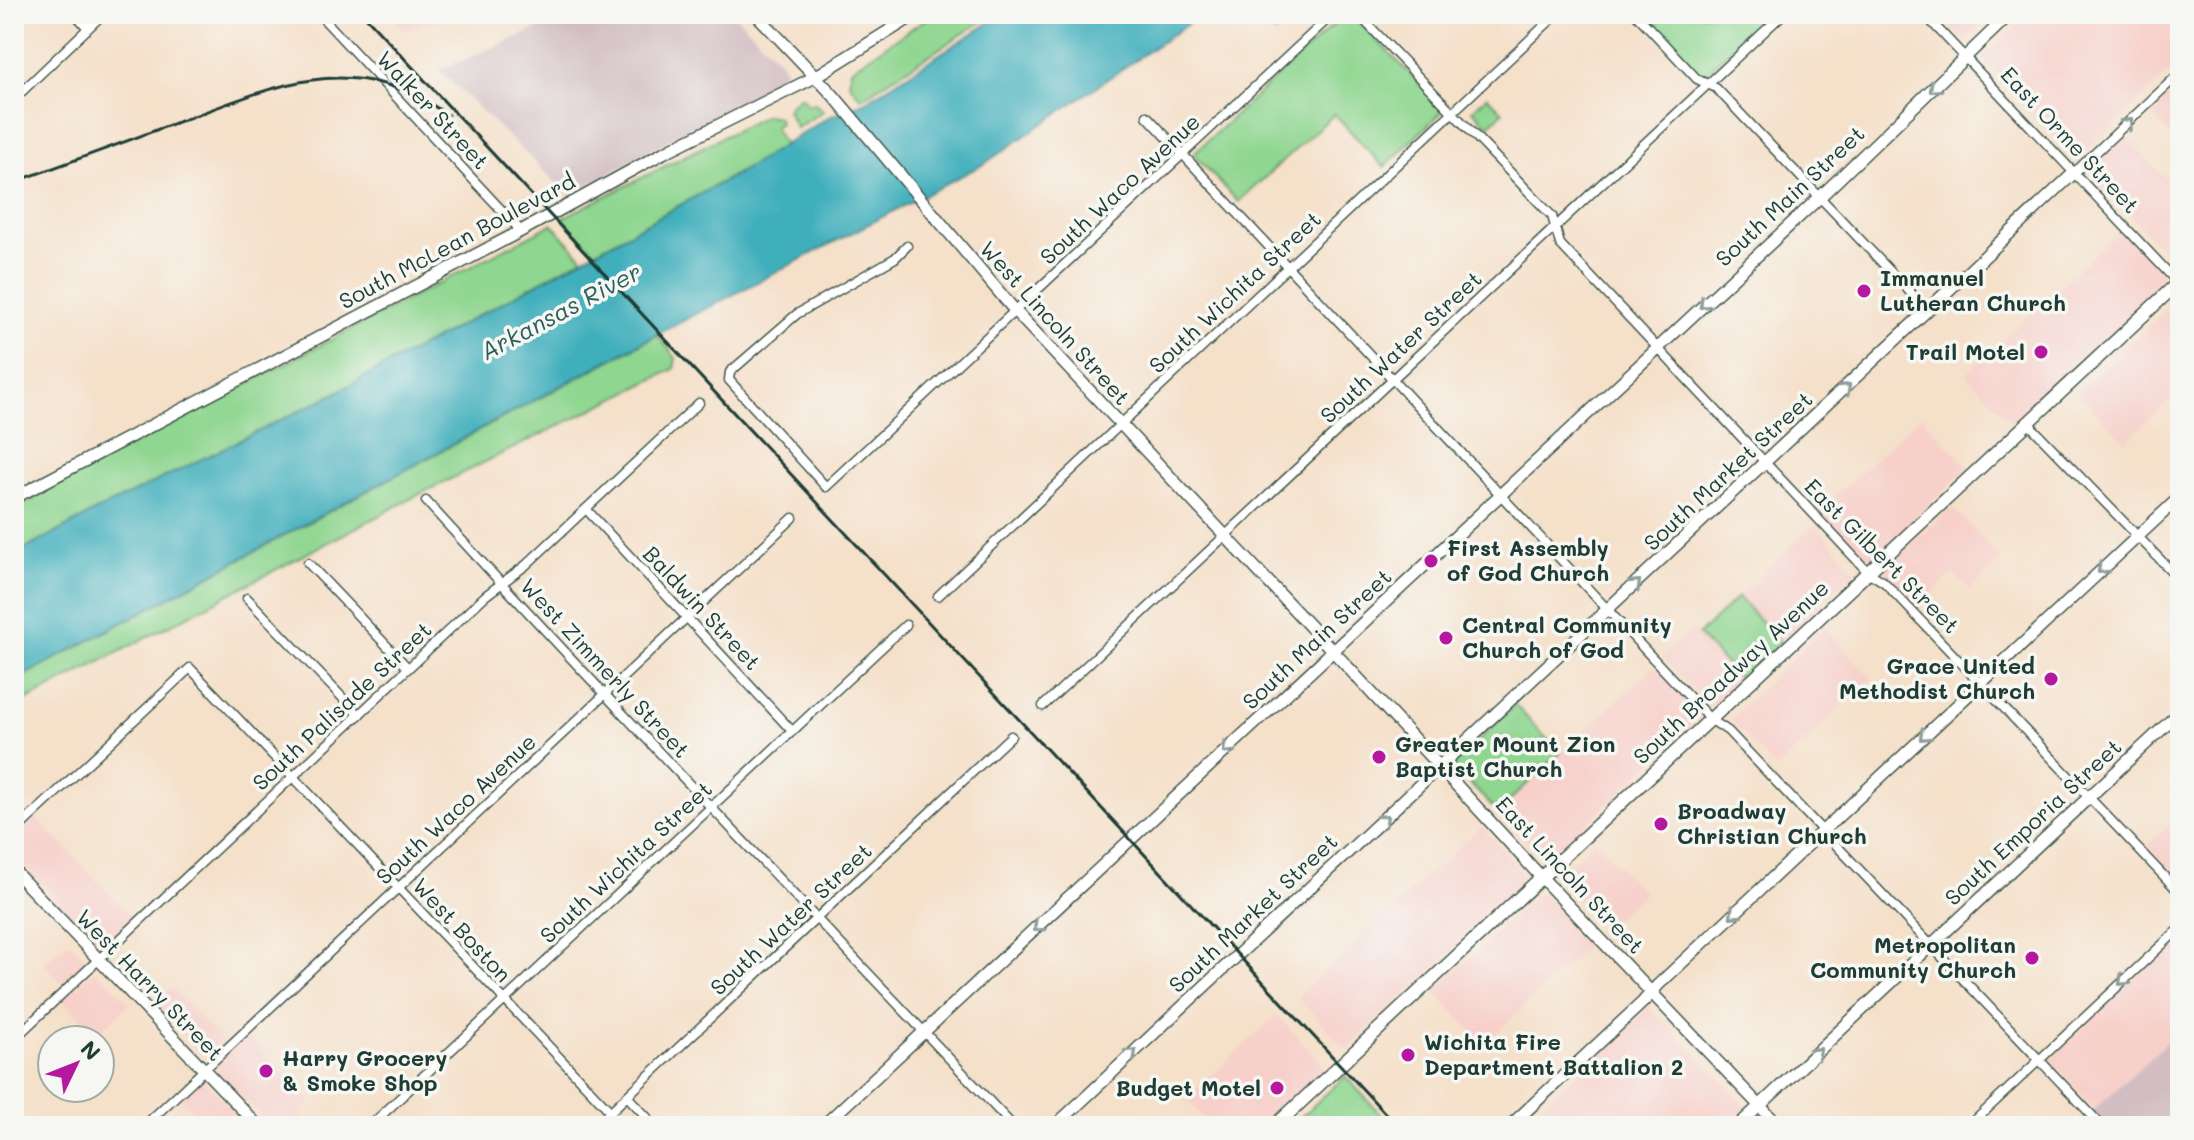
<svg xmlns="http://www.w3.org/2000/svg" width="2194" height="1140" font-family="Mali,sans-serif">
	<rect width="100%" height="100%" fill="#f6f6f2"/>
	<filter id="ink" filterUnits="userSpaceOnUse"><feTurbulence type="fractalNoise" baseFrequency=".0125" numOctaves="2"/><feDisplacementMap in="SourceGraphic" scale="16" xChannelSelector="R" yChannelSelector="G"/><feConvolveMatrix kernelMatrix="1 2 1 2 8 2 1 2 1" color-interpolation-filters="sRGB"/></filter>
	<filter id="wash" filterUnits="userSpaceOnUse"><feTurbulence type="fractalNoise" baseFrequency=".006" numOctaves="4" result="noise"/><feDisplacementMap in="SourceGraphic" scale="32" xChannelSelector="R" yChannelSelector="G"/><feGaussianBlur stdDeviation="1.8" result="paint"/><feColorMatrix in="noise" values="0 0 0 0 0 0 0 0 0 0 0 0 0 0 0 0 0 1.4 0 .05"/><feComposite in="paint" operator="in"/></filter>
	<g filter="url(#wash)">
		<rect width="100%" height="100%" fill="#f5e0c9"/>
		<g fill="#f7d0ca">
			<polygon points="389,14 459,14 405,31"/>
			<polygon points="1938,14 1994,14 1966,39 1960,37"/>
			<polygon points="2030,14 2180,14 2180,62 2082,155 2073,157 1983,60 1984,56"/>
			<polygon points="2180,85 2180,145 2150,113"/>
			<polygon points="2125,136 2169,182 2180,172 2180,268 2091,174 2093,164"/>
			<polygon points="2120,230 2164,276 2166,284 2014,424 1966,374"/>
			<polygon points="2180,297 2180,391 2125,442 2077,392"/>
			<polygon points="1921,416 1969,467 1874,557 1870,560 1865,558 1819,511"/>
			<polygon points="1952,507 2002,560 1970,590 1953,573 1917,607 1888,576 1887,568"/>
			<polygon points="1815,524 1856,571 1781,643 1738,597"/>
			<polygon points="1824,627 1872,678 1776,769 1730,719"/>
			<polygon points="1692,629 1741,680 1710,707 1662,657"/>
			<polygon points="1654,666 1698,714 1698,718 1550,859 1542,861 1497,812"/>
			<polygon points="2180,815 2180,882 2147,846"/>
			<polygon points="36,817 132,918 106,943 97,944 14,855 14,837"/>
			<polygon points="1482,826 1528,880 1346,1049 1297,997"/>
			<polygon points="1595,840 1644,893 1606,928 1560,880 1559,876"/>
			<polygon points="1542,893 1591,942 1485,1044 1434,991 1538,894"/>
			<polygon points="2180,934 2180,1030 2095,1109 2050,1059"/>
			<polygon points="69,941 85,958 85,962 62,983 43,964"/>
			<polygon points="97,971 130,1003 96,1035 62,1000 93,972"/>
			<polygon points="172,988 223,1042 211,1053 202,1055 154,1005"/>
			<polygon points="1649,1007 1745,1105 1747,1109 1729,1126 1520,1126"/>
			<polygon points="1277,1015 1326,1068 1263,1126 1211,1126 1186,1099"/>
			<polygon points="247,1035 312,1103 301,1113 307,1120 301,1126 270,1126 219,1073 218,1062"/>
			<polygon points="202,1081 206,1083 247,1126 207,1126 180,1097"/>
		</g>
		<g fill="#d2bec2">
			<polygon points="573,14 734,14 780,61 785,69 783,75 770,86 569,195 439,70"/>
			<polygon points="2180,1030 2180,1126 2078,1126 2095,1109"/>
		</g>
		<g fill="#8fd690" stroke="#578a62" stroke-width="2">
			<polygon points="933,14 994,14 861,98 849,83 851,69"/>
			<polygon points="1268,14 1297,14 1275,32 1263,18"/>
			<polygon points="1345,14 1354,17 1440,104 1441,113 1384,167 1334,114 1238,202 1196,157 1195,152"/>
			<polygon points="1666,14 1769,14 1704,74 1698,72 1655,25"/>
			<polygon points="1487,96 1503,112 1488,126 1473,110"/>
			<polygon points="799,97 803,97 807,105 814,103 823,111 796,128 787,110 789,106"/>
			<polygon points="766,115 777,117 780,123 774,127 785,147 595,252 562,218"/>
			<polygon points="552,224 583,258 338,392 94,512 14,555 14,511 86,468"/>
			<polygon points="657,335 676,358 674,369 418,495 14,707 14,681"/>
			<polygon points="1738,597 1781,643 1741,680 1698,635"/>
			<polygon points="1515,705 1560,753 1497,812 1455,768 1454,764"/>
			<polygon points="1345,1076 1392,1126 1291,1126 1341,1080"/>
		</g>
		<polygon fill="#40afbc" stroke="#307678" stroke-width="2" points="1003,14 1202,14 984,164 633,347 14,681 14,555 94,512 338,392 595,252 744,170 827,118 864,102"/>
	</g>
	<g filter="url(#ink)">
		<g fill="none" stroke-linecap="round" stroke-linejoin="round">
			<g stroke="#3f554a" stroke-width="11">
				<g id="street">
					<polyline points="75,14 88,28"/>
					<polyline points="319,14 521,231"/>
					<polyline points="1358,14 1552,216 1560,244 1868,572 1884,582 2180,893"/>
					<polyline points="1636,14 1697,79 1716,88 1928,311"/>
					<polyline points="1924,14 2179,284"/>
					<polyline points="14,99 103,14"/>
					<polyline points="1147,116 1648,653 1710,719 1728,731 2102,1126"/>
					<polyline points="2075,172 2180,73"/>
					<polyline points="907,246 895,258 797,314 730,372 729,380 826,487 1333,14"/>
					<polyline points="2028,423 2180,580"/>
					<path d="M 426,501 C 618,712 817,918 1013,1126"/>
					<polyline points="586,509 792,731"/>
					<polyline points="308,563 408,668"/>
					<polyline points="938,596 1557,14"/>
					<polyline points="247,598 359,715"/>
					<polyline points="1043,706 1783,14"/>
					<polyline points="14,832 190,668 610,1111"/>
					<polyline points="14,1039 485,596 526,565 699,403"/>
					<polyline points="627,1096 655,1126"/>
					<polyline points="144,1126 793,518"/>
					<polyline points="370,1126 906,625"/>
					<polyline points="595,1126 1011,736"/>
					<polyline points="1969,1126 2180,928"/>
				</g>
			</g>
			<g stroke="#3f554a" stroke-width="14">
				<g id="secondary">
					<polyline points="756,14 833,95 1016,312 1333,651 1542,878 1779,1126"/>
					<polyline points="14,498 521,231 663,153 815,77 916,14"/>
					<polyline points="14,871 258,1126"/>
					<polyline points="823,1126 1819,198 2010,14"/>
					<polyline points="1055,1126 2075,172"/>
					<polyline points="1510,1126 1643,1002 1658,985 2180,497"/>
					<polyline points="1738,1126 2180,712"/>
				</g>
			</g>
			<g stroke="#3f554a" stroke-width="15">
				<polyline id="primary" points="1275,1126 2180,281"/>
			</g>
			<use href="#street" stroke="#fff" stroke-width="8"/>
			<use href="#secondary" stroke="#fff" stroke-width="11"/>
			<use href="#primary" stroke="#fff" stroke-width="12"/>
			<g stroke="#1f3d34" stroke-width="3">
				<polyline points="363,14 1397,1126"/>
				<path d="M 14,182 C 68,163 121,143 175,123 C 275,87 349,47 448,115"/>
			</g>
		</g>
		<defs><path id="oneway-chevron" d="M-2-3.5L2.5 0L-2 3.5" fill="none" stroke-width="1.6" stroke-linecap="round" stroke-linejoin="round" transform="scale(2)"/></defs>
		<g stroke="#8f9e9a">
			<use href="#oneway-chevron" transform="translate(1934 88) rotate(136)"/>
			<use href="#oneway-chevron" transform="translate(2128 123) rotate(-43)"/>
			<use href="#oneway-chevron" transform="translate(1704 304) rotate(137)"/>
			<use href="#oneway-chevron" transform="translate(1846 388) rotate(-43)"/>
			<use href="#oneway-chevron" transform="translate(2102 569) rotate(137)"/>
			<use href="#oneway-chevron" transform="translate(1636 584) rotate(-43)"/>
			<use href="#oneway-chevron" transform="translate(1924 736) rotate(137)"/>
			<use href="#oneway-chevron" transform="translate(1227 749) rotate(137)"/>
			<use href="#oneway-chevron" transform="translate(1384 819) rotate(-43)"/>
			<use href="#oneway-chevron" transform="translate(1734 914) rotate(137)"/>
			<use href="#oneway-chevron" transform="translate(1038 927) rotate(137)"/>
			<use href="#oneway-chevron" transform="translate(2123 981) rotate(137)"/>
			<use href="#oneway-chevron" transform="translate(1817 1052) rotate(-43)"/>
			<use href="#oneway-chevron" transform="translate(1132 1053) rotate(-43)"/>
		</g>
	</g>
	<g fill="#b5179e" stroke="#f6f6f2" stroke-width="3">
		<circle cx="1864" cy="291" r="8"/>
		<circle cx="2041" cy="352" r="8"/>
		<circle cx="1431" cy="561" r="8"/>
		<circle cx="1446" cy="638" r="8"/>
		<circle cx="2051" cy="679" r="8"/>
		<circle cx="1379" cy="757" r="8"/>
		<circle cx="1661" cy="824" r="8"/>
		<circle cx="2032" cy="958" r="8"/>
		<circle cx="1408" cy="1055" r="8"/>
		<circle cx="266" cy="1071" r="8"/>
		<circle cx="1277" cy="1088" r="8"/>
	</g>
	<g text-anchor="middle" stroke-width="7" stroke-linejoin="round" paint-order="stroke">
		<g font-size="22" fill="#1f3d34" stroke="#f6f6f2">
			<text transform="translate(433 110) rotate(47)" y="8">Walker Street</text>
			<text transform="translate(2070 140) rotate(47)" y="8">East Orme Street</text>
			<text transform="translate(1120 189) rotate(-43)" y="8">South Waco Avenue</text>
			<text transform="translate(1790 196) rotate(-43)" y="8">South Main Street</text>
			<text transform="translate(457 241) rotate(-28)" y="8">South McLean Boulevard</text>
			<text transform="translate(1235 292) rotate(-43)" y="8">South Wichita Street</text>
			<text transform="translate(1055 323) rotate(48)" y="8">West Lincoln Street</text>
			<text transform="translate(1401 347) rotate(-43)" y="8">South Water Street</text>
			<text transform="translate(1728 471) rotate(-43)" y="8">South Market Street</text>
			<text transform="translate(1882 556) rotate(45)" y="8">East Gilbert Street</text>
			<text transform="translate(702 608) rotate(47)" y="8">Baldwin Street</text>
			<text transform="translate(1317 639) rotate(-43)" y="8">South Main Street</text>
			<text transform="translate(605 668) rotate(47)" y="8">West Zimmerly Street</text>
			<text transform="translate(1731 672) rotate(-43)" y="8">South Broadway Avenue</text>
			<text transform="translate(342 706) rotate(-43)" y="8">South Palisade Street</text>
			<text transform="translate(456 809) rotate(-43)" y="8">South Waco Avenue</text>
			<text transform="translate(2033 822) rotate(-43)" y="8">South Emporia Street</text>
			<text transform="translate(626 862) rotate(-43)" y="8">South Wichita Street</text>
			<text transform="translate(1570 875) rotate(47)" y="8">East Lincoln Street</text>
			<text transform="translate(1253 913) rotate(-43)" y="8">South Market Street</text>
			<text transform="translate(791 919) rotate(-43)" y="8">South Water Street</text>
			<text transform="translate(462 930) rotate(47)" y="8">West Boston</text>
			<text transform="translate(150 985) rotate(46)" y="8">West Harry Street</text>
		</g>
		<g font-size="22" font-weight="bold" fill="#1f3d34" stroke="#f6f6f2" text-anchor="start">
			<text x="1880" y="286">Immanuel<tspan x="1880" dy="25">Lutheran Church</tspan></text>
			<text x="2025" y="360" text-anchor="end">Trail Motel</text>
			<text x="1447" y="556">First Assembly<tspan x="1447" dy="25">of God Church</tspan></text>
			<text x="1462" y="633">Central Community<tspan x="1462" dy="25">Church of God</tspan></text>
			<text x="2035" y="674" text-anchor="end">Grace United<tspan x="2035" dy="25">Methodist Church</tspan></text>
			<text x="1395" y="752">Greater Mount Zion<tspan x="1395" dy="25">Baptist Church</tspan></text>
			<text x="1677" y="819">Broadway<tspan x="1677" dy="25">Christian Church</tspan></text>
			<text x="2016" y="953" text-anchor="end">Metropolitan<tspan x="2016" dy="25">Community Church</tspan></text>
			<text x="1424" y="1050">Wichita Fire<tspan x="1424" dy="25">Department Battalion 2</tspan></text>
			<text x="282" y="1066">Harry Grocery<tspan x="282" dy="25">&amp; Smoke Shop</tspan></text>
			<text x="1261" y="1096" text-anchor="end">Budget Motel</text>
		</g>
		<g font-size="24" font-style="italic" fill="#295f5d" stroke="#f6f6f2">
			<text transform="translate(561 312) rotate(-28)" y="8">Arkansas River</text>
		</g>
	</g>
	<rect width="2194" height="1140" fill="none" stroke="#f6f6f2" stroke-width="48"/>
	<g transform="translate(76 1064) rotate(47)"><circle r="38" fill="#f6f6f2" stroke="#a0aca6" stroke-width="2"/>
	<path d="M0-6L14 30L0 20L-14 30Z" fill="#b5179e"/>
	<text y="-12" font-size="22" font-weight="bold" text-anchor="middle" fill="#1f3d34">N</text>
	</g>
</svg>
